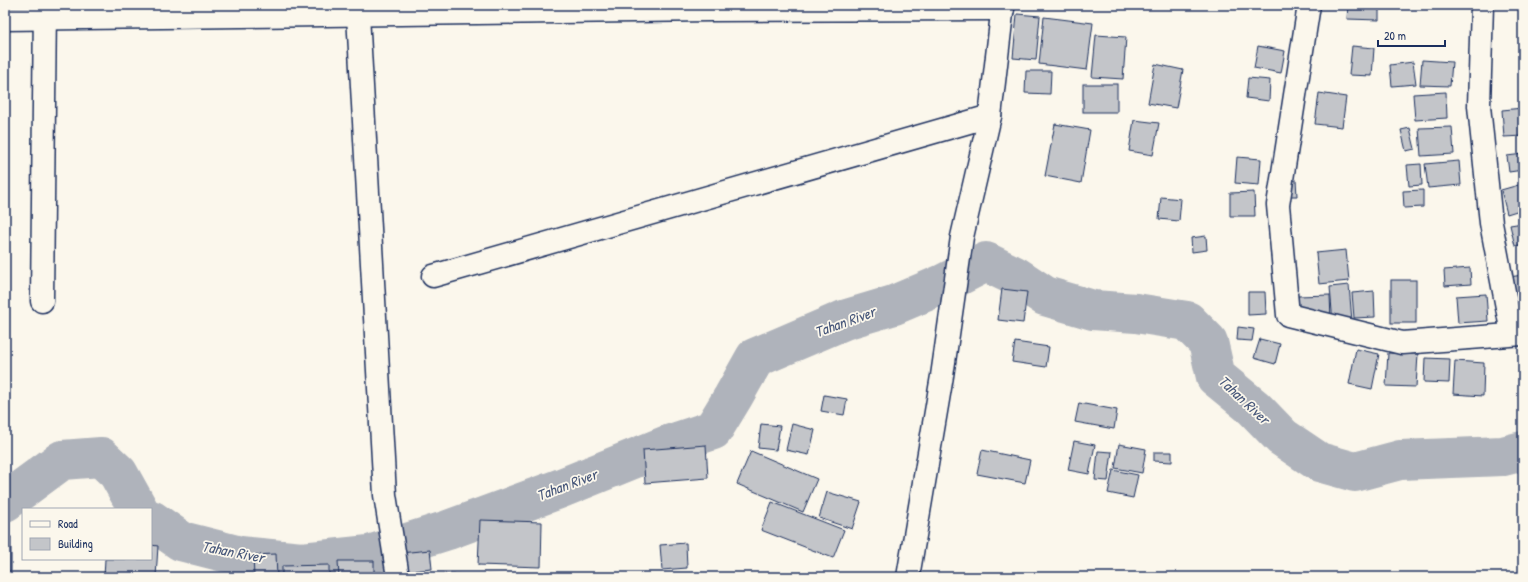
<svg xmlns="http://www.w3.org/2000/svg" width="1528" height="582" font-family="'Patrick Hand',sans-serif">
	<rect width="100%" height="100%" fill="#fbf7ec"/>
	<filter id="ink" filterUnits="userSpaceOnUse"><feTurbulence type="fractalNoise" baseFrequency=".025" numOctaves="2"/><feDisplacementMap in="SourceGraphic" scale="8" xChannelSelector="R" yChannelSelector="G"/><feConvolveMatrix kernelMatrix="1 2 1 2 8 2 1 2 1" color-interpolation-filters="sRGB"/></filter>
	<g filter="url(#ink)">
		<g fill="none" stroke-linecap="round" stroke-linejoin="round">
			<g stroke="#afb3bb" stroke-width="40">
				<polyline points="5,502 62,460 101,457 118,473 138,509"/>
				<polyline points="151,520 181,541 240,556 302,562 369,555 448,530 559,489 665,446 713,430 733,397 755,358 844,320 894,305 941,285 986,262 1015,276 1045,296 1093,310 1136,313 1187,321 1208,342 1216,377 1254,408 1282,437 1319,462 1355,472 1400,460 1503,456 1523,451"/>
			</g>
		</g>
		<g fill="#c3c5c9" stroke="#1b2f5e">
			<polygon points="1265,5 1287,5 1286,9 1264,7"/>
			<polygon points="1348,5 1379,5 1379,20 1347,19"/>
			<polygon points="1017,14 1040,16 1036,60 1013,58"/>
			<polygon points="1044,17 1093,23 1087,70 1039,64"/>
			<polygon points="1096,35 1126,37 1123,79 1092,77"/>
			<polygon points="1258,46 1285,51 1281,73 1254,68"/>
			<polygon points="1352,46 1374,48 1372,76 1349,75"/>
			<polygon points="1422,60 1452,62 1450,86 1420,85"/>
			<polygon points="1413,62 1416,84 1392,86 1390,65"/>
			<polygon points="1155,64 1183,70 1176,108 1148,103"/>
			<polygon points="1026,71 1051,71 1050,94 1025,93"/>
			<polygon points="1248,78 1270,80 1269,101 1246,98"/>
			<rect x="1083" y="84" width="34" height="28"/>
			<polygon points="1446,92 1447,118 1415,120 1413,94"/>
			<polygon points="1319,93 1346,97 1342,127 1315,124"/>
			<polygon points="1523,108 1523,136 1504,137 1502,110"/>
			<polygon points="1134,120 1159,123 1153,155 1129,151"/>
			<polygon points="1055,124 1090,130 1081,183 1045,176"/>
			<polygon points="1452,127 1454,154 1421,156 1419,128"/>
			<polygon points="1410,128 1415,149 1406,151 1401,130"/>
			<polygon points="1523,154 1523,170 1509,172 1507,156"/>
			<polygon points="1237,157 1261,159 1259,185 1235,183"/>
			<polygon points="1459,161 1461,185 1428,188 1425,164"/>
			<polygon points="1421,164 1422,185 1409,186 1407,165"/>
			<polygon points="1296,180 1297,196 1287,196 1286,181"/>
			<polygon points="1522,184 1523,190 1523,209 1507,214 1501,190"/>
			<polygon points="1423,190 1423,207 1404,208 1403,191"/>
			<polygon points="1254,192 1255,216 1230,216 1230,193"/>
			<polygon points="1161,197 1181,199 1179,221 1159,219"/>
			<polygon points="1523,223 1523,244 1515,246 1510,225"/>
			<polygon points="1206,236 1207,250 1192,252 1191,238"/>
			<polygon points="1346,250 1349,281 1319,284 1316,253"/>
			<polygon points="1470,268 1471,284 1445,286 1444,270"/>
			<polygon points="1523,275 1523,294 1513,296 1509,277"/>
			<rect x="1391" y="280" width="25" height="43"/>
			<polygon points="1349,285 1352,321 1333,323 1330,287"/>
			<polygon points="1002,289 1027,292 1023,323 998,320"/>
			<polygon points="1374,291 1375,317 1354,318 1352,293"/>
			<polygon points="1248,292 1265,292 1266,314 1248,315"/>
			<polygon points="1486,294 1488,321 1458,323 1456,296"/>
			<polygon points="1330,295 1331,321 1300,323 1298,296"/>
			<polygon points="1238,327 1254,329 1252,341 1237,340"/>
			<polygon points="1260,339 1280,344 1275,364 1254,358"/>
			<polygon points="1015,342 1049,347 1046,367 1012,362"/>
			<polygon points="1356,349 1379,354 1372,389 1349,384"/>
			<polygon points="1388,353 1418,354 1416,387 1386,386"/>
			<polygon points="1425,358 1450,359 1449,383 1424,382"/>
			<polygon points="1455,361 1484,363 1483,396 1453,394"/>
			<polygon points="824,395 847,399 844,415 821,411"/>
			<polygon points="1079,403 1117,410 1114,429 1075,422"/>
			<polygon points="761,424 780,426 776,450 758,448"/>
			<polygon points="792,424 815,430 809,455 786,450"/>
			<polygon points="1074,441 1095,445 1089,474 1068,470"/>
			<polygon points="1119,444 1146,449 1142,473 1115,468"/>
			<polygon points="706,445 708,478 645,483 643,450"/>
			<polygon points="982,450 1030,460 1025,483 977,474"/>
			<polygon points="751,451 817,479 803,512 737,484"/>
			<polygon points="1098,451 1112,452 1108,481 1095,480"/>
			<polygon points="1154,452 1172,452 1172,462 1154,461"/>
			<polygon points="1113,470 1138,475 1133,498 1108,493"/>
			<polygon points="827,492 861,502 852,529 819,518"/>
			<polygon points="772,502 844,530 833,558 761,530"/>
			<polygon points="480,520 542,522 541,567 478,565"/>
			<rect x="5" y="537" width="6" height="34"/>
			<polygon points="686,543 687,568 662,570 660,545"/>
			<polygon points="151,545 158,546 156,577 104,577 105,559 151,559"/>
			<polygon points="430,550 432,569 402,572 400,553"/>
			<polygon points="276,554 277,577 254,577 253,555"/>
			<polygon points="338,561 374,561 374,577 339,577"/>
			<polygon points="329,565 329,577 282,577 282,566"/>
			<polygon points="444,574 523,576 523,577 444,577"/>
		</g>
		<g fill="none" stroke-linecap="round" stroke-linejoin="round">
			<g stroke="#1b2f5e" stroke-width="25">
				<g id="minor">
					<polyline points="1309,5 1278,205 1288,315 1402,343 1523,334"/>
					<polyline points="1482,5 1479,106 1491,223 1512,334"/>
					<polyline points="358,15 385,495 398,577"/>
					<polyline points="5,19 710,10 1003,9"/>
					<polyline points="433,276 990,116"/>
					<polyline points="42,301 45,5"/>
					<polyline points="908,577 942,376 962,237 990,116 1003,5"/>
				</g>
			</g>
			<use href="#minor" stroke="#fbf7ec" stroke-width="22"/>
		</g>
	</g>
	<g text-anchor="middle" stroke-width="3.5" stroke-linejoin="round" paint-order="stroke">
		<g font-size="15" font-style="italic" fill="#47577a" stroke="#fbf7ec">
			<text transform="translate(845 322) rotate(-20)" y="5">Tahan River</text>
			<text transform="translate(1244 400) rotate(43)" y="5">Tahan River</text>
			<text transform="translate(567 485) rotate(-21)" y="5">Tahan River</text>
			<text transform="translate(233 552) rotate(11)" y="5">Tahan River</text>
		</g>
	</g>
	<rect width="1528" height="582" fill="none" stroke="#fbf7ec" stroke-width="20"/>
	<rect x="10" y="10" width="1508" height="562" fill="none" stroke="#1b2f5e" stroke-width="1.5" filter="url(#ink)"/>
	<rect x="22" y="508" width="130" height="52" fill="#fbf7ec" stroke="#a1a7b3"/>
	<rect x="30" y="521" width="20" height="6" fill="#fbf7ec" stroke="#a1a7b3"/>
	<text x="58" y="528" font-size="12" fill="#1b2f5e">Road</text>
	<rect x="30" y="538" width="20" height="12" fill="#c3c5c9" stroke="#a1a7b3"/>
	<text x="58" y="548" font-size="12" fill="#1b2f5e">Building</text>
	<path d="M1378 40v6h67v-6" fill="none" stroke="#1b2f5e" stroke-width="2"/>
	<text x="1384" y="40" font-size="12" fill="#1b2f5e" stroke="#fbf7ec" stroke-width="3" paint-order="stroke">20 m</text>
</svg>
